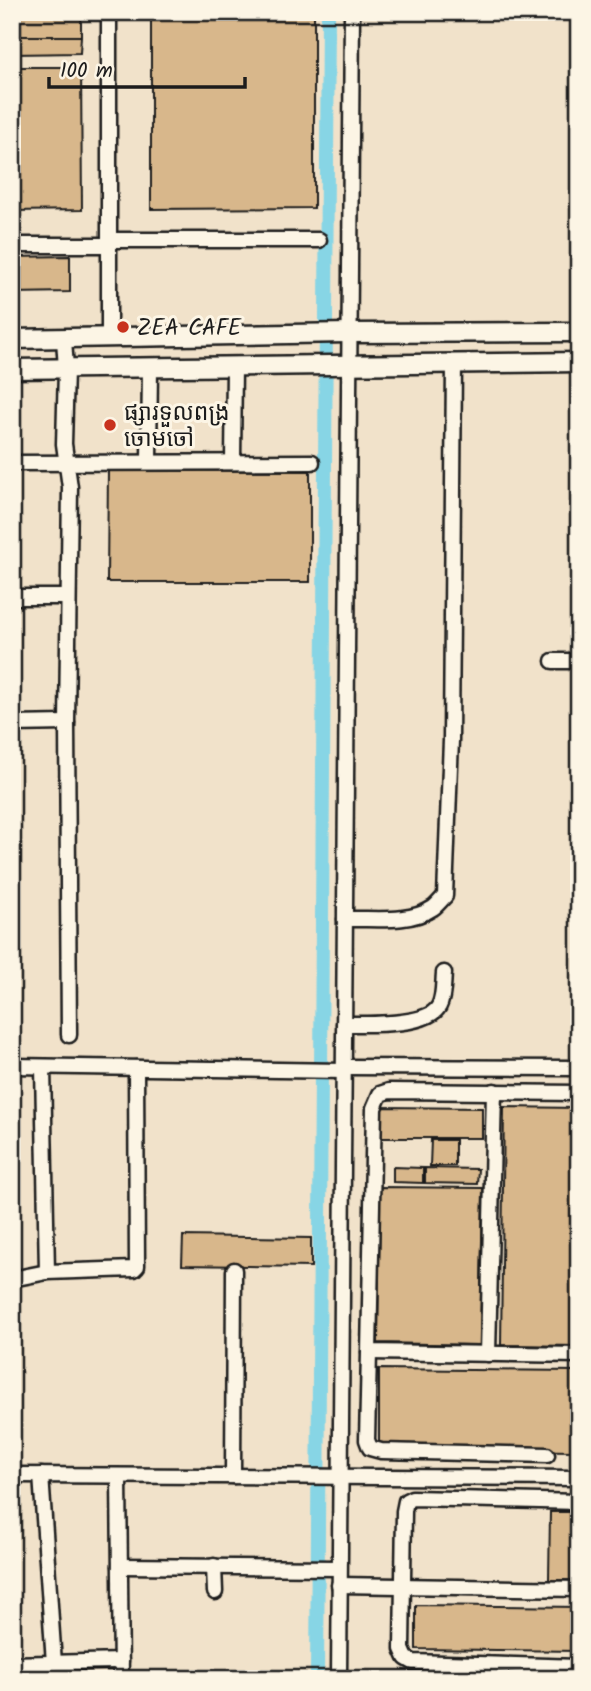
<svg xmlns="http://www.w3.org/2000/svg" width="591" height="1691" font-family="Kalam,'Noto Sans Khmer',sans-serif">
	<rect width="100%" height="100%" fill="#f1e2ca"/>
	<filter id="ink" filterUnits="userSpaceOnUse"><feTurbulence type="fractalNoise" baseFrequency=".0143" numOctaves="2"/><feDisplacementMap in="SourceGraphic" scale="14" xChannelSelector="R" yChannelSelector="G"/><feConvolveMatrix kernelMatrix="1 2 1 2 8 2 1 2 1" color-interpolation-filters="sRGB"/></filter>
	<g filter="url(#ink)">
		<g fill="none" stroke-linecap="round" stroke-linejoin="round">
			<polyline stroke="#87d5e5" stroke-width="14" points="317,1679 328,12"/>
		</g>
		<g fill="#d8b78b" stroke="#1c1c1c" stroke-width="2">
			<rect x="12" y="12" width="69" height="24"/>
			<polygon points="151,12 314,12 314,208 151,209"/>
			<polygon points="12,36 81,36 80,53 12,54"/>
			<polygon points="12,67 81,67 82,210 12,211"/>
			<polygon points="70,256 70,292 12,293 12,257"/>
			<polygon points="108,470 310,471 310,582 107,582"/>
			<polygon points="380,1107 482,1108 482,1138 380,1138"/>
			<polygon points="504,1107 579,1108 579,1346 501,1345"/>
			<polygon points="431,1140 455,1140 455,1166 430,1166"/>
			<polygon points="393,1167 423,1168 423,1183 393,1182"/>
			<polygon points="425,1168 478,1169 477,1184 425,1183"/>
			<polygon points="380,1187 483,1188 480,1345 378,1343"/>
			<polygon points="183,1236 311,1238 311,1267 182,1265"/>
			<polygon points="379,1369 579,1371 579,1451 379,1449"/>
			<polygon points="550,1512 579,1512 579,1580 549,1580"/>
			<polygon points="416,1605 579,1607 579,1651 416,1649"/>
		</g>
		<g fill="none" stroke-linecap="round" stroke-linejoin="round">
			<g stroke="#1c1c1c" stroke-width="19">
				<g id="minor">
					<polyline points="109,240 319,240"/>
					<polyline points="12,245 109,245"/>
					<polyline points="109,338 109,12"/>
					<polyline points="64,339 66,369 64,444 70,487 67,723 69,1035"/>
					<polyline points="149,462 150,367"/>
					<polyline points="233,462 234,366"/>
					<polyline points="12,463 312,462"/>
					<polyline points="12,597 68,597"/>
					<polyline points="553,661 579,661"/>
					<polyline points="12,724 67,723"/>
					<path d="M 345,919 C 373,918 409,924 433,908 C 437,905 441,900 445,896 L 451,740 L 454,362"/>
					<path d="M 344,1024 C 365,1024 428,1027 439,1006 C 444,997 443,983 444,973"/>
					<polyline points="12,1066 344,1071"/>
					<polyline points="43,1067 47,1272"/>
					<polyline points="344,1067 579,1068"/>
					<polyline points="579,1093 389,1091 380,1094 374,1108 369,1352 579,1355"/>
					<polyline points="12,1279 47,1272 134,1269 137,1266 136,1068"/>
					<polyline points="369,1352 367,1440 370,1448 381,1451 547,1455"/>
					<polyline points="488,1354 494,1091"/>
					<polyline points="12,1475 579,1478"/>
					<polyline points="41,1475 54,1663"/>
					<polyline points="119,1476 121,1679"/>
					<polyline points="233,1476 234,1270"/>
					<polyline points="579,1502 412,1498 406,1501 404,1511 402,1649 406,1658 413,1662 579,1667"/>
					<polyline points="120,1566 339,1568"/>
					<polyline points="214,1566 215,1592"/>
					<polyline points="339,1585 579,1589"/>
					<polyline points="12,1664 121,1661"/>
					<polyline points="339,1679 352,12"/>
				</g>
			</g>
			<g stroke="#1c1c1c" stroke-width="23">
				<g id="major">
					<polyline points="12,339 348,333 579,332"/>
					<polyline points="12,369 579,362"/>
				</g>
			</g>
			<use href="#minor" stroke="#fcf5e5" stroke-width="14"/>
			<use href="#major" stroke="#fcf5e5" stroke-width="18"/>
		</g>
	</g>
	<g fill="#c8321e" stroke="#fcf5e5" stroke-width="2.5">
		<circle cx="123" cy="327" r="7"/>
		<circle cx="110" cy="425" r="7"/>
	</g>
	<g text-anchor="middle" stroke-width="6" stroke-linejoin="round" paint-order="stroke">
		<g font-size="23" fill="#1c1c1c" stroke="#fcf5e5" text-anchor="start">
			<text x="137" y="335">ZEA CAFE</text>
			<text x="124" y="420">ផ្សារទួលពង្រ<tspan x="124" dy="26">ចោមចៅ</tspan></text>
		</g>
	</g>
	<rect width="591" height="1691" fill="none" stroke="#fcf5e5" stroke-width="42"/>
	<rect x="21" y="21" width="549" height="1649" fill="none" stroke="#1c1c1c" stroke-width="2.5" filter="url(#ink)"/>
	<path d="M49 77v10h196v-10" fill="none" stroke="#1c1c1c" stroke-width="3.5"/>
	<text x="60" y="77" font-size="21" fill="#1c1c1c" stroke="#fcf5e5" stroke-width="5" paint-order="stroke">100 m</text>
</svg>
